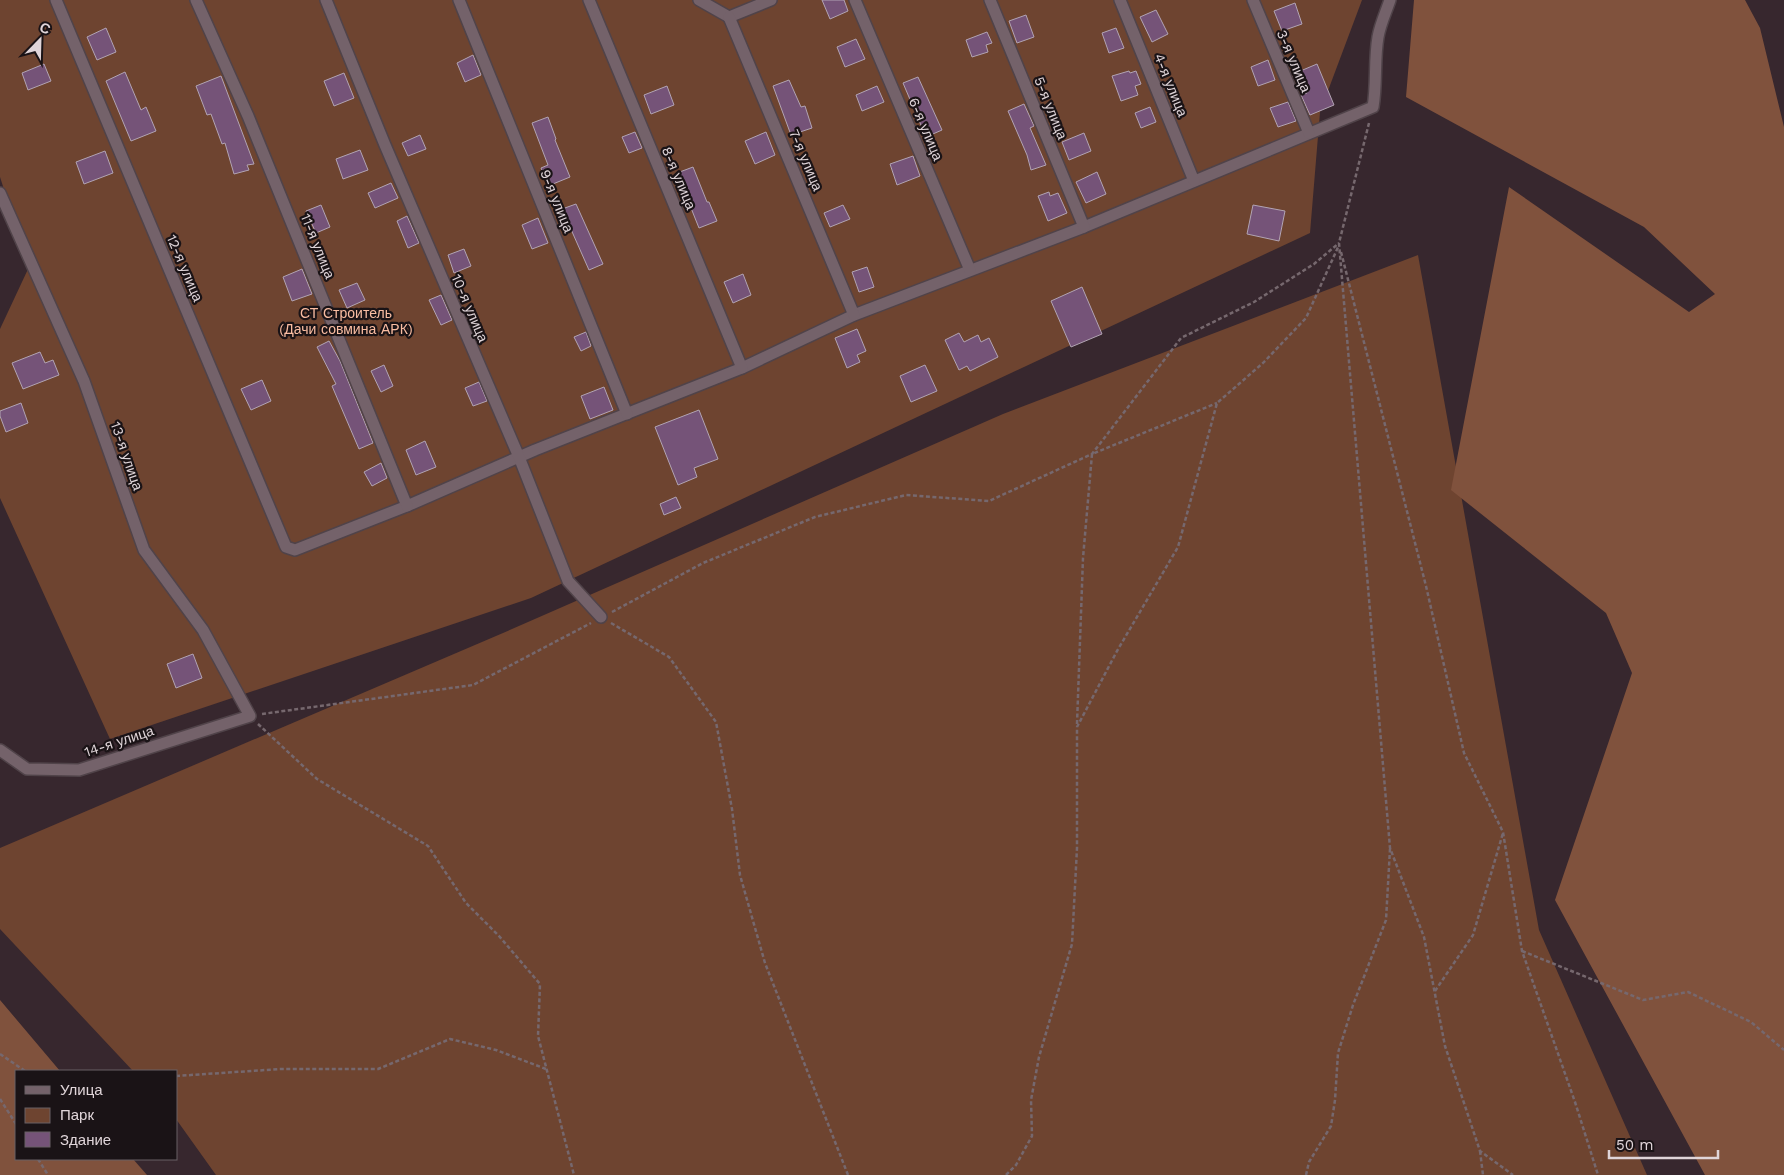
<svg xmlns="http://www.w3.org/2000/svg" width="1784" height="1175" font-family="'Work Sans',sans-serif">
	<rect width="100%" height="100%" fill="#37272e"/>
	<g fill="#6e4430">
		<polygon points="0,0 1362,0 1320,112 1310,233 531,598 110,739 0,498 0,329 29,267 0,177"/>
		<polygon points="1418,255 1539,930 1647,1175 216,1175 176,1119 176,1071 133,1071 0,929 0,848 503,633 1003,414"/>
	</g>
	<g fill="#80523d">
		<polygon points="1414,0 1745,0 1760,28 1784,127 1784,1175 1705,1175 1555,900 1632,673 1606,613 1451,490 1509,187 1689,312 1715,294 1644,227 1406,97"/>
		<polygon points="0,1000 60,1071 16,1071 16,1159 133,1159 147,1175 0,1175"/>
	</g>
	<g fill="#755378" stroke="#b2a4b3">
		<polygon points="822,0 844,0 848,11 830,19"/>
		<polygon points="1295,3 1302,24 1282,31 1274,11"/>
		<polygon points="1156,10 1168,34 1152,42 1140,17"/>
		<polygon points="1026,15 1034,37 1017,43 1009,21"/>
		<polygon points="106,28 116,52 97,60 87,37"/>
		<polygon points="1116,28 1124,48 1109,53 1102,33"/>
		<polygon points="987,32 992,43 986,45 988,52 972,57 966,40"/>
		<polygon points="856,39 865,59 845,67 837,47"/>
		<polygon points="473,55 481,75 465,82 457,63"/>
		<polygon points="1268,60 1275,80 1258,86 1251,67"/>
		<polygon points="44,64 51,81 28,90 22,73"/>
		<polygon points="1317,64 1334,105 1310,115 1301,95 1307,93 1298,72"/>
		<polygon points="1129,71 1130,73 1136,71 1141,84 1135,86 1138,95 1121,101 1112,76"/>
		<polygon points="125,72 141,110 146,107 156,131 131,141 106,81"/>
		<polygon points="344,73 354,98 334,106 324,81"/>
		<polygon points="221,76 254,164 247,165 249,170 234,174 225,143 222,144 211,114 207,115 196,86"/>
		<polygon points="918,77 942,130 926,137 903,83"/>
		<polygon points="789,80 801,107 805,106 812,128 791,135 773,86"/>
		<polygon points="667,86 674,105 651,114 644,95"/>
		<polygon points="877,86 884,102 862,111 856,95"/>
		<polygon points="1288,102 1296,121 1278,127 1270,108"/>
		<polygon points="1024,104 1034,126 1030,128 1046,165 1031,170 1027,155 1008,111"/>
		<polygon points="1150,107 1156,122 1141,128 1135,113"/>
		<polygon points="548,117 556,139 555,140 570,177 548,186 541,168 548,165 532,123"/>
		<polygon points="635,132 642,148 629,153 622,137"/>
		<polygon points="766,132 775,155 755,164 745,141"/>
		<polygon points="1084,133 1091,151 1069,160 1062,142"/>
		<polygon points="420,135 426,149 408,156 402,143"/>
		<polygon points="360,150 368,170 343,179 336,159"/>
		<polygon points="105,151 113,173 84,184 76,162"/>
		<polygon points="913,156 920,176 897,185 890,164"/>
		<polygon points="693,167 707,202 709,202 717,221 699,228 677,173"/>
		<polygon points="1097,172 1106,194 1086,203 1076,182"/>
		<polygon points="391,183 398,198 375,208 368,193"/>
		<polygon points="1049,192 1050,196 1058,193 1067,213 1048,221 1038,196"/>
		<polygon points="576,204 603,264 589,270 562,209"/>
		<polygon points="321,205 330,227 316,233 306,211"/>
		<polygon points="843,205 850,219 830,227 824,213"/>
		<polygon points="1253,205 1285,211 1279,241 1247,234"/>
		<polygon points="407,216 419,243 408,248 397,221"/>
		<polygon points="538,218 548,243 532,249 522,225"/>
		<polygon points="464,249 471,266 454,273 448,255"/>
		<polygon points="867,267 874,287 859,292 852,272"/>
		<polygon points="302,269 312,294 292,301 283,277"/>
		<polygon points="743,274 751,295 733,303 724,282"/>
		<polygon points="357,283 365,300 347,308 339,290"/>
		<polygon points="1082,287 1102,334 1071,347 1051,301"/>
		<polygon points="441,295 452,320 441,325 429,300"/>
		<polygon points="857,329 866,351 857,355 860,362 847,368 835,338"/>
		<polygon points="586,332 591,346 581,351 574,337"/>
		<polygon points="959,333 964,342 978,335 981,342 989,338 998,357 970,371 967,366 959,370 945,340"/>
		<polygon points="329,341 340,361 373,443 359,449 332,386 336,384 317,347"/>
		<polygon points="40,352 45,363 53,360 59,375 23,389 12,363"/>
		<polygon points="384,365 393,386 381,392 371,371"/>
		<polygon points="925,365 937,391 911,402 900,376"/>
		<polygon points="262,380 271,401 251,410 241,389"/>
		<polygon points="479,382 487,401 473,406 465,388"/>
		<polygon points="604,387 613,410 590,419 581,396"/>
		<polygon points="21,403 28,423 6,432 0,416 0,411"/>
		<polygon points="699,410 718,459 694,468 697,477 678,485 655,427"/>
		<polygon points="425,441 436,467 416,475 406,450"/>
		<polygon points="381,463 387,478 372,486 364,472"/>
		<polygon points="676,497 681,508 664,515 660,504"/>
		<polygon points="193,654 202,678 176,688 167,664"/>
	</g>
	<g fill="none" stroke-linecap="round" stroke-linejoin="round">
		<g stroke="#504349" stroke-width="14">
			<g id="minor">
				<path d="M 56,0 L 286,547 L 295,550 L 407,506 L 535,450 L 742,368 L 854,315 L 1084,227 L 1373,107 C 1377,84 1374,60 1378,37 C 1380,25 1386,12 1390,0"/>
				<polyline points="196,0 248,116 407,506"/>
				<polyline points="326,0 385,145 519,457 568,581 601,617"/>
				<polyline points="459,0 627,414"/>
				<polyline points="589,0 742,368"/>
				<polyline points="699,0 729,17 771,0"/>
				<polyline points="855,0 970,270"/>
				<polyline points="990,0 1084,227"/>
				<polyline points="1120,0 1194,181"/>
				<polyline points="1253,0 1309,133"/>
				<polyline points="729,17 854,315"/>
				<polyline points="0,193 84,381 144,550 203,630 250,716 79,770 27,769 0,750"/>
			</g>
		</g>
		<g stroke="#76686e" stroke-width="2.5" stroke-dasharray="4 2.5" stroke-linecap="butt">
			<polyline points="1369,123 1339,243 1390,848 1424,937 1445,1046 1480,1151 1513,1175"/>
			<polyline points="1341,252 1426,586 1464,753 1503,832 1522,951 1575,1102 1598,1175"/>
			<polyline points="612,612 703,563 815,517 906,495 989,501 1092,454 1181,338 1254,302 1314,264 1339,243"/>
			<polyline points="611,623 669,657 716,722 732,809 740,875 765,963 848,1175"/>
			<polyline points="262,714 473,685 591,623"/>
			<polyline points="258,724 317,779 428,846 466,903 499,936 540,984 538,1036 574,1175"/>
			<polyline points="1077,724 1083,558 1092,454 1217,403"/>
			<polyline points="1522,951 1643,1000 1688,992 1751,1022 1784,1050"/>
			<polyline points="1435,991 1473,935 1503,833"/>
			<polyline points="0,1054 25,1071"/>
			<polyline points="176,1076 281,1069 378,1069 450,1039 496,1050 546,1069"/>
			<polyline points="0,1099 16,1124"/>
			<polyline points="1480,1151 1483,1175"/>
			<polyline points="38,1159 48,1175"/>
			<polyline points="1006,1175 1016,1165 1032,1136 1031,1100 1039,1057 1072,944 1077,848 1077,727 1117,651 1178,547 1217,403 1263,363 1306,318 1339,245"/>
			<polyline points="1306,1175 1309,1162 1331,1126 1335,1100 1338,1053 1353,1005 1386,920 1390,849"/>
		</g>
		<use href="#minor" stroke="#74626a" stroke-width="11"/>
	</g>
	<g text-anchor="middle" stroke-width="4.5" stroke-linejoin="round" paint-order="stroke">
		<g font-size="14" fill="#e0d5d9" stroke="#1a1316">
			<text transform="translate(1294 61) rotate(67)" y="5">3-я улица</text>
			<text transform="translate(1171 85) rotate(68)" y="5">4-я улица</text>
			<text transform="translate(1051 108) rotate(68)" y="5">5-я улица</text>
			<text transform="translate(926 129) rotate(67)" y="5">6-я улица</text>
			<text transform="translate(806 160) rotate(67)" y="5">7-я улица</text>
			<text transform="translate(679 178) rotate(67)" y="5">8-я улица</text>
			<text transform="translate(557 201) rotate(68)" y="5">9-я улица</text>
			<text transform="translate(318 246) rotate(68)" y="5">11-я улица</text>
			<text transform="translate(185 268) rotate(67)" y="5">12-я улица</text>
			<text transform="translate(470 308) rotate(67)" y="5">10-я улица</text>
			<text transform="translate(127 456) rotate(71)" y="5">13-я улица</text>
			<text transform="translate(119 741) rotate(-18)" y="5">14-я улица</text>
		</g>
		<g font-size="14" fill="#fabda2" stroke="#1a1316">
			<text x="346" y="318">СТ Строитель<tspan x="346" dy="16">(Дачи совмина АРК)</tspan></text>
		</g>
	</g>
	<rect x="15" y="1070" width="162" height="90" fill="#1a1316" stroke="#696164"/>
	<rect x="25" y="1086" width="25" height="8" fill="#74626a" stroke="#696164"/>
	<text x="60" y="1095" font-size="15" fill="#e0d5d9">Улица</text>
	<rect x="25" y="1108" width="25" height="15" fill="#6e4430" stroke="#696164"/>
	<text x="60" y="1120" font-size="15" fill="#e0d5d9">Парк</text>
	<rect x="25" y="1132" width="25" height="15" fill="#755378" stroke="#696164"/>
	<text x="60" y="1145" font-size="15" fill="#e0d5d9">Здание</text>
	<g transform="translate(40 40) rotate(23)" stroke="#1a1316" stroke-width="4" paint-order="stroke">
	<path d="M0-4L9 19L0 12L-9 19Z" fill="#e0d5d9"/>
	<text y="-8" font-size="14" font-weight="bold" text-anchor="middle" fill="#e0d5d9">С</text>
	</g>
	<path d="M1609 1150v8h109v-8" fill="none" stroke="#e0d5d9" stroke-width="2.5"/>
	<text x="1616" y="1150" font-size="15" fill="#e0d5d9" stroke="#1a1316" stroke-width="4" paint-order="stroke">50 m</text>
</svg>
